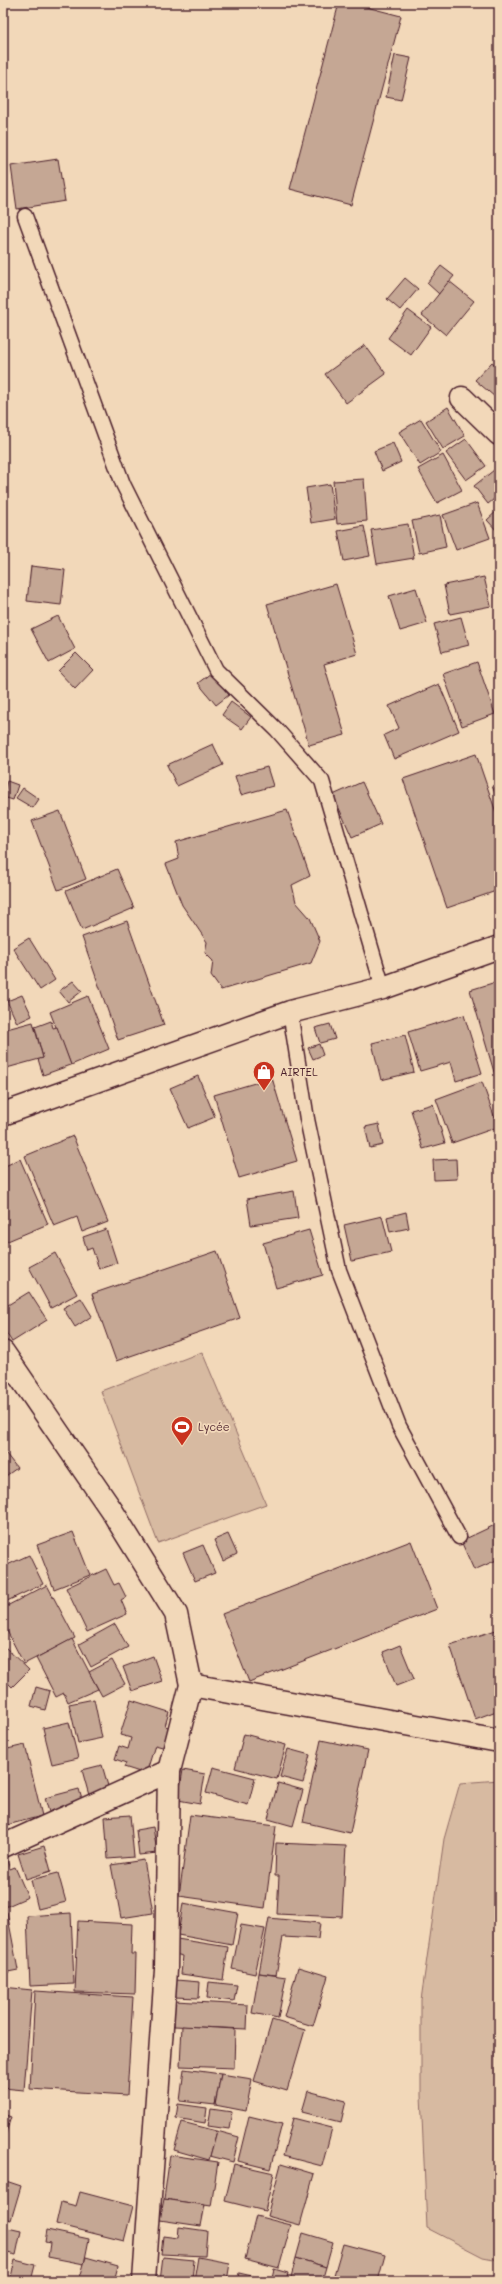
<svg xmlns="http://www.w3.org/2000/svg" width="502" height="2284" font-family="Mali,sans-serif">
	<rect width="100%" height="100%" fill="#f2d8b9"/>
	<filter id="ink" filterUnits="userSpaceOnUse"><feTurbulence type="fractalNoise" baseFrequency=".025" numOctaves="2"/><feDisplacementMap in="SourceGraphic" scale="8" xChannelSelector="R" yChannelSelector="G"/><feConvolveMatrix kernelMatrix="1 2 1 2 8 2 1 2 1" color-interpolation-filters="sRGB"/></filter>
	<g filter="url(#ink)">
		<g fill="#d7baa1" stroke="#906c66">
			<polygon points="202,1352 266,1504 158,1543 101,1391"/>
			<polygon points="499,1780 499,2260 483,2257 427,2228 421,2095 421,2000 444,1839 460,1783"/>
		</g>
		<g fill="#c5a794" stroke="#4a1f2b">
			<polygon points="339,3 351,3 401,16 351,205 290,189"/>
			<polygon points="395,55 411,58 401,100 386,97"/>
			<polygon points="58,159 65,201 17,209 11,166"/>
			<polygon points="441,266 454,276 439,294 427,283"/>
			<polygon points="405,278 418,289 400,310 387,299"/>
			<polygon points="449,281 474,301 446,335 422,315"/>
			<polygon points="408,310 431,327 411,355 388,338"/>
			<polygon points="365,345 386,374 346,403 325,374"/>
			<polygon points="492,362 499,368 499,393 495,397 475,380"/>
			<polygon points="448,407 465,436 443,449 426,421"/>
			<polygon points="421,419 441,452 420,465 399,432"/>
			<polygon points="466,439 486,466 466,480 446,453"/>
			<polygon points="393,443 401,462 382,471 374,451"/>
			<polygon points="443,455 462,490 437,503 418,469"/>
			<polygon points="499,466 499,495 488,504 474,486"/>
			<polygon points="364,479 367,521 337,524 333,481"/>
			<polygon points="330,484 335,519 311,523 306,488"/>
			<polygon points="477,503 490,538 456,550 443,515"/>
			<polygon points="499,509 499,532 498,532 487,520"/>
			<polygon points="440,515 446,547 419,553 412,521"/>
			<polygon points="408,524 414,558 377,564 371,530"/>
			<polygon points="364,526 370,556 344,561 338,531"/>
			<polygon points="31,566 65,570 61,605 27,601"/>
			<polygon points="484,577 491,606 450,614 444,585"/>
			<polygon points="336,584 357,654 324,664 345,735 309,745 267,604"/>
			<polygon points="416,588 427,623 400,631 389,596"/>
			<polygon points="58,616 75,649 49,663 31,629"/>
			<polygon points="461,617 469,645 442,652 434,624"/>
			<polygon points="76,653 93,670 75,689 58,671"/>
			<polygon points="477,662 495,714 462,726 443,674"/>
			<polygon points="211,673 229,695 216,705 198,683"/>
			<polygon points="439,684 459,731 394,759 384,735 399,728 389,706"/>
			<polygon points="231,702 251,717 242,729 222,715"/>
			<polygon points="213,744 223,765 177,786 167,765"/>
			<polygon points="476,754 499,821 499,890 447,908 403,779"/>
			<polygon points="267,767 273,786 241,795 235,776"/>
			<polygon points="7,781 18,785 13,800 3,797"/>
			<polygon points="362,782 381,824 352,837 333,795"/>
			<polygon points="499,784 499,803 492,786"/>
			<polygon points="23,788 39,799 33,808 16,798"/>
			<polygon points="287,810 310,876 292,885 296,902 310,918 320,941 311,963 221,990 211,976 213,961 205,953 207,942 182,905 166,864 179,859 176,842"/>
			<polygon points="60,811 86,879 58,890 32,821"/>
			<polygon points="117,869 134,908 82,930 66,891"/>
			<polygon points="127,921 164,1025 118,1040 82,937"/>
			<polygon points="29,938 55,980 40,990 13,948"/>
			<polygon points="73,981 82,991 68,1002 59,991"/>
			<polygon points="499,981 499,1089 470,990"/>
			<polygon points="22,995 32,1016 17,1023 7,1001"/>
			<polygon points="88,996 109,1049 71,1065 50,1012"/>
			<polygon points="464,1015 482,1073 456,1081 451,1062 420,1071 408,1032"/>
			<polygon points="51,1021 53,1028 57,1027 71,1065 43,1075 38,1059 43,1058 35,1027"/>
			<polygon points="33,1022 43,1058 3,1069 3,1030"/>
			<polygon points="330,1024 335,1039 320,1043 315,1028"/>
			<polygon points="405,1035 414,1072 381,1080 372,1043"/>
			<polygon points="319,1044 323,1055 313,1059 308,1048"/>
			<polygon points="198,1076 215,1117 188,1128 170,1088"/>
			<polygon points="272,1078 297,1161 239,1178 214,1095"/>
			<polygon points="482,1082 498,1127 452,1143 436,1099"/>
			<polygon points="433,1104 445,1143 423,1149 411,1110"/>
			<polygon points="379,1124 383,1145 370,1148 365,1127"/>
			<polygon points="73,1136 108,1222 82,1232 77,1217 54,1226 25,1156"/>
			<polygon points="20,1159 48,1224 3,1243 3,1167"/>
			<polygon points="456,1159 457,1179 434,1180 433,1160"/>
			<polygon points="294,1191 298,1218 251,1225 247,1199"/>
			<polygon points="406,1212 409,1228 390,1232 387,1217"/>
			<polygon points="382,1216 391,1252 352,1261 344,1225"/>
			<polygon points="106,1229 117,1263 99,1269 92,1248 87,1250 83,1237"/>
			<polygon points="309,1230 323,1275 276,1288 263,1243"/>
			<polygon points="217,1251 240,1318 116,1361 92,1294"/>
			<polygon points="55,1253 77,1294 51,1308 29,1267"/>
			<polygon points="29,1292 47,1320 12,1342 3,1328 3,1308"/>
			<polygon points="81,1298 92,1316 75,1327 63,1308"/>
			<polygon points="3,1450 17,1468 3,1478"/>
			<polygon points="499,1523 499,1559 474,1570 461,1541"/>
			<polygon points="73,1532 90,1575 54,1589 37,1545"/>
			<polygon points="228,1534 237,1554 223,1561 214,1540"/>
			<polygon points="411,1541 437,1609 249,1682 222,1614"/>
			<polygon points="203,1545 215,1573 195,1581 183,1553"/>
			<polygon points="29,1555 43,1584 5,1602 3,1598 3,1567"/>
			<polygon points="106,1569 114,1585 119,1583 126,1597 121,1600 127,1614 87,1632 66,1588"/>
			<polygon points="47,1585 75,1638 24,1664 3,1623 3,1608"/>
			<polygon points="115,1624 128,1647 91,1667 79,1644"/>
			<polygon points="499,1629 499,1710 475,1719 450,1645"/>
			<polygon points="72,1639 98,1689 68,1702 64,1693 56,1697 36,1658"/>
			<polygon points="400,1645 414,1679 396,1686 383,1652"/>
			<polygon points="5,1647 29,1670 12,1687 3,1678 3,1650"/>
			<polygon points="153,1656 162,1681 132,1691 123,1667"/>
			<polygon points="112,1660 125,1684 102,1696 89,1672"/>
			<polygon points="36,1687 50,1691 45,1710 31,1706"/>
			<polygon points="94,1699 102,1738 78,1743 69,1704"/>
			<polygon points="131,1700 169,1712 165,1726 172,1728 166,1748 155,1745 146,1774 124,1767 126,1763 115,1759 119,1746 128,1749 131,1738 120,1735"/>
			<polygon points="69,1722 78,1758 52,1764 43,1728"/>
			<polygon points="244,1734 286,1745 277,1779 235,1768"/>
			<polygon points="321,1740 368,1750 350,1833 303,1822"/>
			<polygon points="25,1745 42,1816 3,1826 3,1750"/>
			<polygon points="288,1749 310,1755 303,1783 280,1777"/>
			<polygon points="102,1765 110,1793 90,1799 82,1770"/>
			<polygon points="213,1767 255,1778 248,1805 206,1793"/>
			<polygon points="183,1770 205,1774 200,1804 178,1800"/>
			<polygon points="278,1783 303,1790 293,1826 268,1819"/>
			<polygon points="79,1789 84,1807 50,1816 45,1798"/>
			<polygon points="130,1815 134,1857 108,1859 105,1817"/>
			<polygon points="190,1815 276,1826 265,1908 179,1896"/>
			<polygon points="153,1827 157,1853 139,1855 136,1830"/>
			<polygon points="276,1843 346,1846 342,1917 277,1914 279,1876 275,1876"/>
			<polygon points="44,1846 51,1871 26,1879 18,1854"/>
			<polygon points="6,1858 10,1869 15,1867 28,1897 3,1908 3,1860"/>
			<polygon points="144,1860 153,1913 121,1918 111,1865"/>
			<polygon points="58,1873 66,1902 38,1909 31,1880"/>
			<polygon points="183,1903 238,1913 232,1945 178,1935"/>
			<polygon points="7,1912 18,1970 3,1973 3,1913"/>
			<polygon points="71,1913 74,1984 30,1986 27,1916"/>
			<polygon points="269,1918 320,1923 318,1939 283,1937 276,1975 259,1973"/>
			<polygon points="78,1921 132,1924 131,1954 136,1954 135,1994 75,1992"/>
			<polygon points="241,1925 265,1929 255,1974 232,1969"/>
			<polygon points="177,1939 228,1947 223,1980 181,1974 183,1956 175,1954"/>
			<polygon points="298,1967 328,1976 313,2026 284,2017"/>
			<polygon points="259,1973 286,1977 278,2018 252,2013"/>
			<polygon points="176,1980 200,1982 199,1998 174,1997"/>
			<polygon points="209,1982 237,1985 234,2001 207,1998"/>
			<polygon points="3,1987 32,1990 24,2090 3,2088"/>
			<polygon points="35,1991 133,1997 127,2095 30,2089"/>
			<polygon points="175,2001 248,2005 247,2029 174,2026"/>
			<polygon points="272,2020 305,2030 287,2091 254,2081"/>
			<polygon points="182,2026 235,2029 234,2068 180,2066"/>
			<polygon points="184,2069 221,2074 215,2105 180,2101"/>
			<polygon points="221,2074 252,2079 246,2111 215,2105"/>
			<polygon points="308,2091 346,2101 341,2122 302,2112"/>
			<polygon points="178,2104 207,2108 205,2123 176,2118"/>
			<polygon points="211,2109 232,2112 229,2129 208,2126"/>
			<polygon points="3,2114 11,2117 3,2142"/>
			<polygon points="249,2116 282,2124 270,2169 238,2161"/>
			<polygon points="293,2118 332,2128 322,2166 283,2156"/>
			<polygon points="182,2122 217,2131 209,2160 174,2150"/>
			<polygon points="217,2131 239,2137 233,2162 210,2156"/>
			<polygon points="170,2155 218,2162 211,2206 164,2199"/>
			<polygon points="234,2164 274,2173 265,2211 225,2201"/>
			<polygon points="281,2164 314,2174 300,2225 267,2216"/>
			<polygon points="3,2180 21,2186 11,2220 3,2218"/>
			<polygon points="80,2192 133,2206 124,2241 56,2224 61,2202 76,2206"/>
			<polygon points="164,2199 205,2205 201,2226 160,2220"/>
			<polygon points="256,2216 291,2225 279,2268 245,2259"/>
			<polygon points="3,2227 21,2231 16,2255 3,2252"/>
			<polygon points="179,2227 207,2231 205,2256 161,2254 163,2236 178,2238"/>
			<polygon points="47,2230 89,2239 84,2264 48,2257 50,2243 45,2242"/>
			<polygon points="303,2233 333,2242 326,2267 296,2258"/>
			<polygon points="343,2244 385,2255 378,2281 355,2281 334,2275"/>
			<polygon points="86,2257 118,2266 114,2281 79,2281"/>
			<polygon points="163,2257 194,2260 192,2281 160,2281"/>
			<polygon points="198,2257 230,2263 227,2281 194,2281"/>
			<polygon points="296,2258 326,2267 322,2281 290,2281"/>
			<polygon points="3,2260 7,2261 3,2281"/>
			<polygon points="15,2260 35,2265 31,2281 11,2277"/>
			<polygon points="274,2269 288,2273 286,2281 271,2281"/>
			<polygon points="239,2273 269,2280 268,2281 237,2281"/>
			<polygon points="330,2276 349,2281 328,2281"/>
		</g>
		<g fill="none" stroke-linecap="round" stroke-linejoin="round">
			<g stroke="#4a1f2b" stroke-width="17">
				<g id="service">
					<polyline points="25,216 123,484 216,670 277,730 322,781 383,988"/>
					<polyline points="290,1012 307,1119 339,1270 399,1426 459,1537"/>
				</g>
			</g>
			<g stroke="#4a1f2b" stroke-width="25">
				<g id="minor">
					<polyline points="462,398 499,434"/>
					<polyline points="3,1352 112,1511 176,1614 191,1685 169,1771 166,1970 144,2281"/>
					<polyline points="191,1685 499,1741"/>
					<polyline points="3,1846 169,1771"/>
				</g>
			</g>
			<g stroke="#4a1f2b" stroke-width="25">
				<polyline id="secondary" points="3,1114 290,1012 383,988 499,947"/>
			</g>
			<use href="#service" stroke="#f2d8b9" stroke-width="14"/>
			<use href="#minor" stroke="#f2d8b9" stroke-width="22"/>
			<use href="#secondary" stroke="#f2d8b9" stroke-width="22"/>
		</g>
	</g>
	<defs>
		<g id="shop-pin" transform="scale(1.15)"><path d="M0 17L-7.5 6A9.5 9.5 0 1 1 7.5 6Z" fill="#c8321e" stroke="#f2d8b9"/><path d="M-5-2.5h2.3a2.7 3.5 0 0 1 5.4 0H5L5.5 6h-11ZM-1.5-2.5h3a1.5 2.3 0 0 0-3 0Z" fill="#fff"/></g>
		<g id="stadium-pin" transform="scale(1.15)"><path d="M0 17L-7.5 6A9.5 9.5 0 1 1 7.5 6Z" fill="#c8321e" stroke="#f2d8b9"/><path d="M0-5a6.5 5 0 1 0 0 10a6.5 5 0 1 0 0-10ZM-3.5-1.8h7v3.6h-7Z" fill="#fff"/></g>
	</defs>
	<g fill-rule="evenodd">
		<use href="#shop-pin" x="264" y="1072"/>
		<use href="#stadium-pin" x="182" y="1427"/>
	</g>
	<g text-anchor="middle" stroke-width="3.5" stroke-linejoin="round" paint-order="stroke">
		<g font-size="11" fill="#4a1f2b" stroke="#f2d8b9" text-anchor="start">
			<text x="280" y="1076">AIRTEL</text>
			<text x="198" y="1431">Lycée</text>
		</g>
	</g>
	<rect width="502" height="2284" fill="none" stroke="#f2d8b9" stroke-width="16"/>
	<rect x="8" y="8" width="486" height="2268" fill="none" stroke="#4a1f2b" stroke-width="1.5" filter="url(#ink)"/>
</svg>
